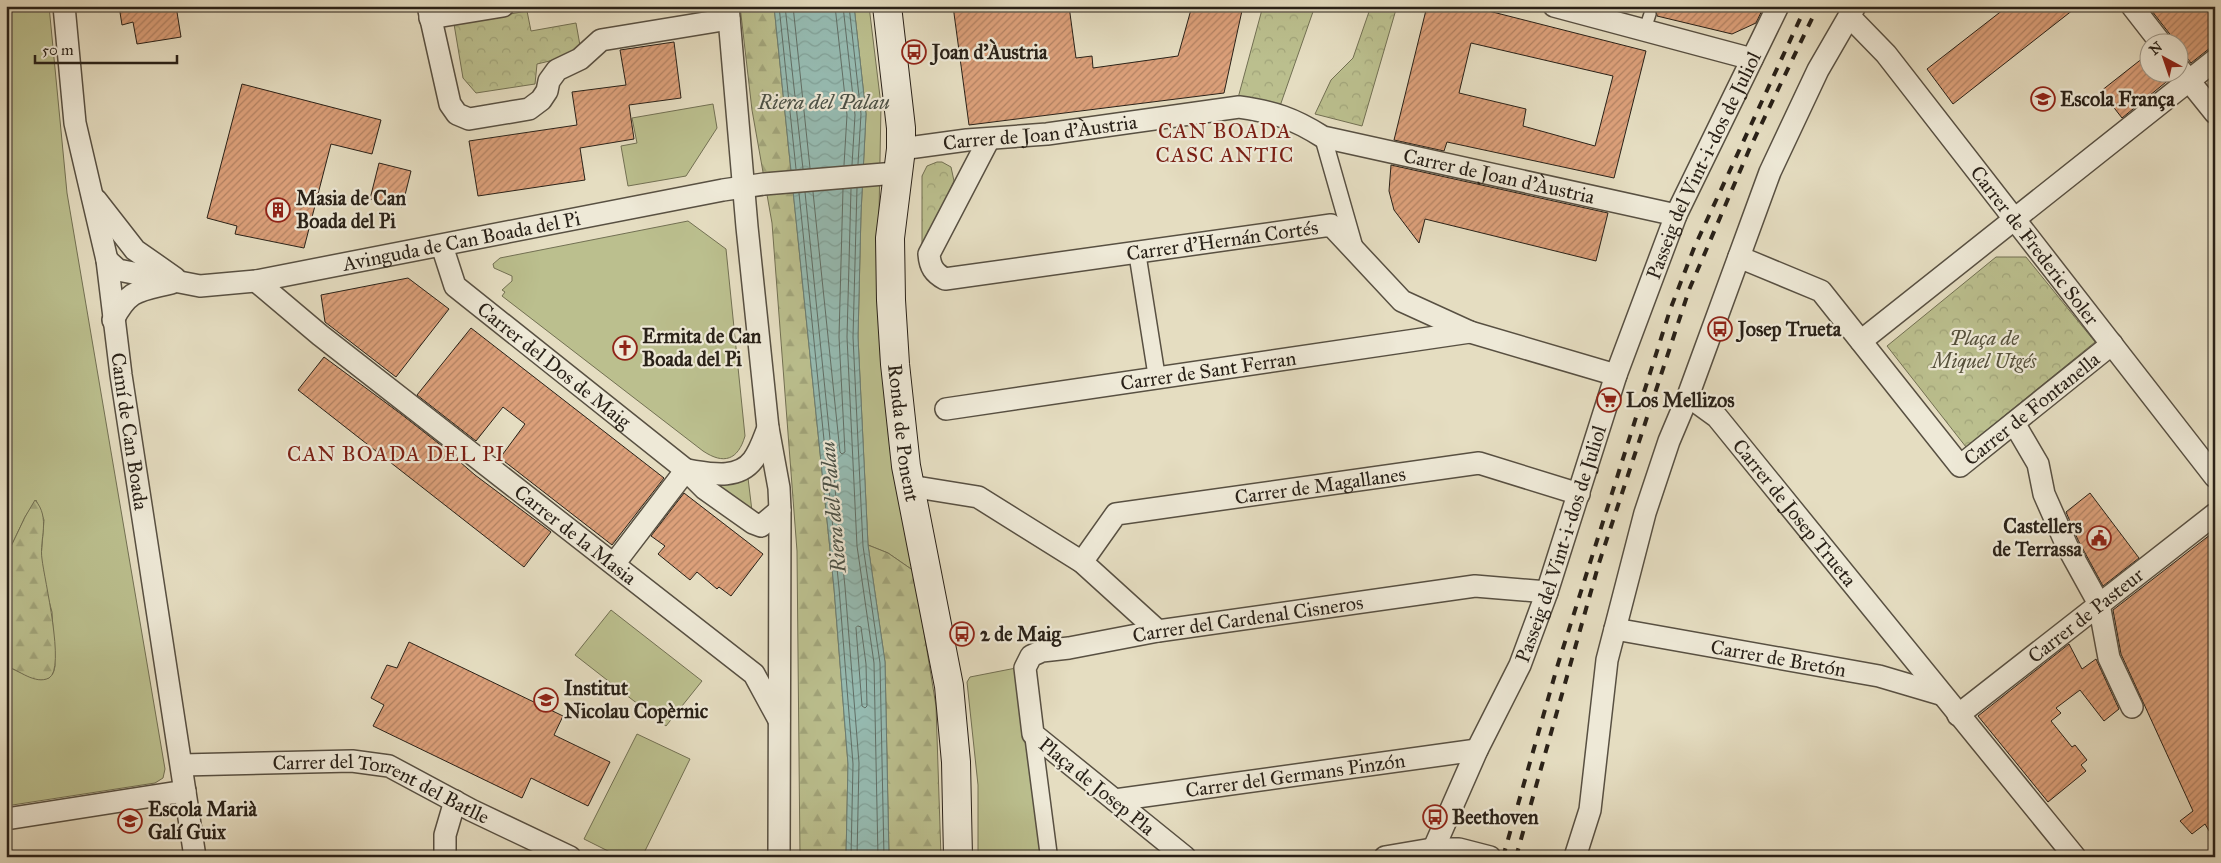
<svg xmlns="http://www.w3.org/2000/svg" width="2221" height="863" font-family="'IM FELL Great Primer',serif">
	<defs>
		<pattern id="forest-firs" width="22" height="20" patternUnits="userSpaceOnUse" patternTransform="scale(1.25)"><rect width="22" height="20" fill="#bbbf8e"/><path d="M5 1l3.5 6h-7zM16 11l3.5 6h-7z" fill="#a1a47a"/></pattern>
		<pattern id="park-crowns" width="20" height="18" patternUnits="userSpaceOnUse" patternTransform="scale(1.25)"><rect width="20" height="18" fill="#bbbf8e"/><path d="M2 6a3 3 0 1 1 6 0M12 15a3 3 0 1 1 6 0" fill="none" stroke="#a1a47a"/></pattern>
		<pattern id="water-waves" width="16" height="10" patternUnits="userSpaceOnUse" patternTransform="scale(1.25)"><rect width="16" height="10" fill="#96bcb3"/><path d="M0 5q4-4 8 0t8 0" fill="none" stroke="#81a199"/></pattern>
		<pattern id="building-hatch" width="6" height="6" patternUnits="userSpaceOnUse" patternTransform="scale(1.25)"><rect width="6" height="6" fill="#dca07a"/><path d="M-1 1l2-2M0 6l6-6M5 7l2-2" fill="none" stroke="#b28263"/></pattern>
	</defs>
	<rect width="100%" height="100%" fill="#e5ddc1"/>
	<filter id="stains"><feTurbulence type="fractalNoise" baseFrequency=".004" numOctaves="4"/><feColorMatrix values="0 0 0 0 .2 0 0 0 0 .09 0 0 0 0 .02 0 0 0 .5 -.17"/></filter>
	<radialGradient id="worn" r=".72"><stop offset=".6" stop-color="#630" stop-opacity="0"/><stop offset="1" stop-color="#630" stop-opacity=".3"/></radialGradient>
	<g fill="#bbbf8e" stroke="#727053">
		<path d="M 6,6 L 49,6 L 67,193 L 165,769 L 163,778 L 155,783 L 6,806 L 6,666 C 20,671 52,693 55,666 L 52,612 L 46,590 L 41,558 L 44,520 L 36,500 L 25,517 L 6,557 Z"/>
		<polygon points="854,6 869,6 881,105 879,214 892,431 914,571 888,553 868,545 858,337 861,213 866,114"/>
		<polygon points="713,104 717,128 686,176 628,186 621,146 637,143 632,118"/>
		<path d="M 688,221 L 726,249 L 745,436 C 738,460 724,465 703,451 L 502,296 L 505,292 L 502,290 L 512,281 L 512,276 L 494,268 L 493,264 L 500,258 Z"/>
		<polygon points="748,478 752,511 747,511 712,480"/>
		<polygon points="611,610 702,681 666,726 575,655"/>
		<polygon points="1016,668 1043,857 978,857 978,785 967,682 970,677"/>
		<polygon points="637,734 690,759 642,857 620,857 584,839"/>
	</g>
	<g fill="url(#forest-firs)" stroke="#727053">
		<polygon points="740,6 774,6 834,588 848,764 846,857 800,857 797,551 772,223 752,110"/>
		<path d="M 35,500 C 51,518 39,539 42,559 C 44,578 66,669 49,678 C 35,685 19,670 6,666 L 6,557 L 25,517 Z"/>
		<polygon points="868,545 888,553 914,571 936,706 941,857 889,857 885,662"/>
	</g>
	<g fill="url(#park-crowns)" stroke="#727053">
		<polygon points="1263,6 1315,6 1280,106 1238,98"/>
		<polygon points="1371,6 1397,6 1362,126 1315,114 1331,80 1353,58"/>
		<polygon points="527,11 531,31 576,23 581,51 575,55 537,64 535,84 476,93 463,78 454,24"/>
		<polygon points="937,162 942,162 951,167 954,181 922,250 922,176 927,166"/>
		<polygon points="1996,257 2026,257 2095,342 1966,447 1887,346"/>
	</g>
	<polygon fill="url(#water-waves)" stroke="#6a7e75" points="774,6 854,6 866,114 861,213 858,337 868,545 885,662 889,857 846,857 848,764 834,588"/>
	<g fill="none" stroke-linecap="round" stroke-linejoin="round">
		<g stroke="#606e66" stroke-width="1">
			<polyline points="779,6 796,169"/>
			<polyline points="785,6 803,169"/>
			<polyline points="793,6 810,168"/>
			<polyline points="835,6 847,115 844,165"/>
			<polyline points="843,6 855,115 852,165"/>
			<polyline points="849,6 861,114 858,164"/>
			<polyline points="857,188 853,337 863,546 880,663 884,857"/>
			<polyline points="851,189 847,337 857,546 874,663 878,857"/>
			<polyline points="805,192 845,587 859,763 857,857"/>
			<polyline points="813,192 840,452 842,454 845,452 839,337 843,189"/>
			<polyline points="799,193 839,588 853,764 851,857"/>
			<polygon points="858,626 861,627 866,664 867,706 865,708 862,706 856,628"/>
		</g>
	</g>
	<g fill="url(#building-hatch)" stroke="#292118" fill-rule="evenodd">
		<polygon points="119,6 176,6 181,37 137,44 133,22 122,25"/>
		<polygon points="953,6 1069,6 1076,58 1092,56 1093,68 1178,56 1192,6 1243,6 1224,93 969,125"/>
		<path d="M 1427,6 L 1469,6 L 1646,51 L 1614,178 L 1447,142 L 1444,151 L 1394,140 ZM 1471,43 L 1613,76 L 1595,146 L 1523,126 L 1526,109 L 1459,93 Z"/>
		<polygon points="1643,6 1764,6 1756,23 1732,34 1657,16 1656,9 1652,7 1645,8 1642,12"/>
		<polygon points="2008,6 2078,6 1953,104 1927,69"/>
		<polygon points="2148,6 2215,6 2215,44 2191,63 2178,46 2178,42 2176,42"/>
		<polygon points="674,42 681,98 629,105 634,139 580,148 585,180 478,196 469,141 577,125 572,92 626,85 620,50"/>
		<polygon points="2148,54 2148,72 2167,72 2171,78 2122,118 2101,91"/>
		<polygon points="242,84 381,120 372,154 331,144 304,248 235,234 237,226 207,218"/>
		<polygon points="379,163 411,171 402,207 370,199"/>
		<polygon points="1391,165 1608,213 1596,261 1425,219 1419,243 1394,210 1389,191"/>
		<polygon points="408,278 449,309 396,377 325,322 321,295"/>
		<polygon points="471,328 664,478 612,545 500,458 525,424 503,407 476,441 417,395"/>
		<polygon points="324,357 401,414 461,461 460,462 475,475 551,532 524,567 298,390"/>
		<polygon points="684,493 763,554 731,596 719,587 717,589 697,572 690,580 658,554 665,546 651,536"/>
		<polygon points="2090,493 2139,558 2103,586 2078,540 2066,512"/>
		<polygon points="2215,531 2215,841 2205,824 2192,834 2180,821 2193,811 2121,654 2113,610"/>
		<polygon points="409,642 563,716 554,735 610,762 588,806 531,778 522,798 373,726 384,705 371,698 387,665 397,668"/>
		<polygon points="2069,644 2082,669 2096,659 2119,709 2104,721 2080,690 2056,708 2061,713 2051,721 2072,747 2075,745 2087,760 2081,765 2086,771 2048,802 1978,716"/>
	</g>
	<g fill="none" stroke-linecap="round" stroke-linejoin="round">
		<g stroke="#585042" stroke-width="14">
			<polyline id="service" points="1645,29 1650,14"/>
		</g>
		<g stroke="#585042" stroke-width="19">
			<g id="pedestrian">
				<polyline points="1323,137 1355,249"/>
				<polyline points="1137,252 1157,378"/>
				<polyline points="1033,734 1049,857"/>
			</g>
		</g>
		<g stroke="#585042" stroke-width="24">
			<g id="minor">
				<path id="s1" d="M 64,6 L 75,123 L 107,260 L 121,375 L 195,857"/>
				<polyline points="428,6 450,104 457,114 469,119 529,109 541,100 547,91 549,81 557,70 580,59 601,40 729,19"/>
				<polyline points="728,6 747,227 768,428 779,488 780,510 779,857"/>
				<polyline points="1554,6 1752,59"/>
				<polyline points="2132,6 2160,42"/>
				<path id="s2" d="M 1850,17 L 1886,54 L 2215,477"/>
				<polyline points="430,18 503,6"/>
				<polyline points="2178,67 2215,113"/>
				<path id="s3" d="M 989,139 L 929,254 C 930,267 934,273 945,279 L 1331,225 L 1402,301 L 1470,332 L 1616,375"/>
				<path id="s4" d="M 901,149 L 967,140 L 1047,134 L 1239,107 C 1274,112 1293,118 1323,137 L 1676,215"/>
				<polyline points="96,200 135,250 175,278"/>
				<path id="s5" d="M 442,246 L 455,286 L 686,470 L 705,489 L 753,523 L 761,526 L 780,510"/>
				<path id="s6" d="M 1739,257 L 1821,291 L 1960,466 L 2112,344"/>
				<path id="s7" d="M 107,260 L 118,270 L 200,286 L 256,281 L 723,190 L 764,184 L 896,173"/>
				<path id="s8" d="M 256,281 L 320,335 L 754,674 L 779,720"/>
				<path d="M 113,320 C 129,289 139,291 171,283"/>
				<polyline points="1861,341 2215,60"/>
				<path id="s9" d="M 1688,396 L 1717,417 L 2075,857"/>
				<path id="s10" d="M 946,409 L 1470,332"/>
				<polyline points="2014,423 2038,464 2044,494 2067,546 2099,604 2109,658 2132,707"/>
				<path d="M 686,470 C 708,473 737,481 753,460 C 760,451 764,438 768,428"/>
				<polyline points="910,486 978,497 1082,562 1158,631"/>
				<path id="s11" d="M 1082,562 L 1116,514 L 1479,463 L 1579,494"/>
				<polyline points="614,564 686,470"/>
				<path id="s12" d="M 1615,629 L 1879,676 L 1940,694"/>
				<path id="s13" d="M 1958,715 L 2215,514"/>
				<path id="s14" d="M 182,765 L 352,761 L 389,766 L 471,810 L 570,857"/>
				<path id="s15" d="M 1115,800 L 1477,750"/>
				<polyline points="6,819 185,791"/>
				<polyline points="445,857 445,835 455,801"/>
				<path id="s16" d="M 1185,857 L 1033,734 L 1025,668 L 1031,656 L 1042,651 L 1069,648 L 1158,631 L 1475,586 L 1547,592"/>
				<polyline points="1385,857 1432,849 1459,849 1490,857"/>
				<path id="s17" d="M 1430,857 L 1477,750 L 1520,665 L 1547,592 L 1616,375 L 1676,215 L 1778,6"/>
				<polyline points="1575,857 1590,810 1607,660 1645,513 1669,441 1688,396 1770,172 1818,70 1855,6"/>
			</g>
		</g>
		<g stroke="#292118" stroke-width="30">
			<g id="secondary">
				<path id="s18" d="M 887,6 L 901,128 L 901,149 L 890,238 L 891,300 L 895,364 L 906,466 L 949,686 L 956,762 L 958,857"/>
			</g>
		</g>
		<use href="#service" stroke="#eee9d7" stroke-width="11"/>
		<use href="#pedestrian" stroke="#eee9d7" stroke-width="16"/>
		<use href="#minor" stroke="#eee9d7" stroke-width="21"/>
		<use href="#secondary" stroke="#eee9d7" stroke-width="28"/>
		<g stroke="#292118" stroke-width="4" stroke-dasharray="9 9" stroke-linecap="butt">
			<polyline points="1503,857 1558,664 1670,310 1694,248 1806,6"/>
			<polyline points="1516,857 1599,563 1689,290 1749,150 1818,6"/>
		</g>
	</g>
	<defs>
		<g id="bus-ring" transform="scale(1.25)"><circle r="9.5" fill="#eee9d7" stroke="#8f2418" stroke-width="1.5"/><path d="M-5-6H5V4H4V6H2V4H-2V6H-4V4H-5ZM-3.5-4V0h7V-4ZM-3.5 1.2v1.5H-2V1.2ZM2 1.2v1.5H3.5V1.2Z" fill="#8f2418"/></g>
		<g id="school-ring" transform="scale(1.25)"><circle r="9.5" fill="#eee9d7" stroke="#8f2418" stroke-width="1.5"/><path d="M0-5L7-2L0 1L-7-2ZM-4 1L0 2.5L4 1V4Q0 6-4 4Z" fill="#8f2418"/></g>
		<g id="building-ring" transform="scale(1.25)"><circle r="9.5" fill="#eee9d7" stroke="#8f2418" stroke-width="1.5"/><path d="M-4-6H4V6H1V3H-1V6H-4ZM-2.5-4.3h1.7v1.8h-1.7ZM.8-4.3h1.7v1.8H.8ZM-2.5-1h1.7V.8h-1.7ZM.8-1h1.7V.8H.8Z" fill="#8f2418"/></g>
		<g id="church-ring" transform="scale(1.25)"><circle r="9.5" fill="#eee9d7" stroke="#8f2418" stroke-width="1.5"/><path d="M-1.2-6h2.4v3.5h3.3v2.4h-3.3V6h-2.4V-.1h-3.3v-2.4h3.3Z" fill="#8f2418"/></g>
		<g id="supermarket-ring" transform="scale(1.25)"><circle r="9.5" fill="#eee9d7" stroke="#8f2418" stroke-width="1.5"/><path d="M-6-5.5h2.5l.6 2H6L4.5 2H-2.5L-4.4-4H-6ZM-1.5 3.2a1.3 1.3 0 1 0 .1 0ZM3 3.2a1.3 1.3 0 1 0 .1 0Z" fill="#8f2418"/></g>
		<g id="civic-ring" transform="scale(1.25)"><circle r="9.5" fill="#eee9d7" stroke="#8f2418" stroke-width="1.5"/><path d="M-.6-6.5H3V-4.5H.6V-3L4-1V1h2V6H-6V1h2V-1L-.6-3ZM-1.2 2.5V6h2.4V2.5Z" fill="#8f2418"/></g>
	</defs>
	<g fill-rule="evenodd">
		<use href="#bus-ring" x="914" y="52"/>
		<use href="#school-ring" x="2043" y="99"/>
		<use href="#building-ring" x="278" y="210"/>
		<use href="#bus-ring" x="1720" y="329"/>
		<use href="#church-ring" x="625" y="348"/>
		<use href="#supermarket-ring" x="1609" y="400"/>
		<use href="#civic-ring" x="2099" y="538"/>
		<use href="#bus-ring" x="962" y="634"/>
		<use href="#school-ring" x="546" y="700"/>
		<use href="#bus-ring" x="1435" y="817"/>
		<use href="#school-ring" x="130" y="821"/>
	</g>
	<g text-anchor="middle" stroke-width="4.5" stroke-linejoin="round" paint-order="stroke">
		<g font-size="20" font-weight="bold" fill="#292118" stroke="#eee9d7" text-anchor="start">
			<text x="932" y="59">Joan d'Àustria</text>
			<text x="2060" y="106">Escola França</text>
			<text x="296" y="205">Masia de Can<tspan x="296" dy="23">Boada del Pi</tspan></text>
			<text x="1738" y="336">Josep Trueta</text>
			<text x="642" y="343">Ermita de Can<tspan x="642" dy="23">Boada del Pi</tspan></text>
			<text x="1626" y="407">Los Mellizos</text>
			<text x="2082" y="533" text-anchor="end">Castellers<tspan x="2082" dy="23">de Terrassa</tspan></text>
			<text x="980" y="641">2 de Maig</text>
			<text x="564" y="695">Institut<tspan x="564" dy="23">Nicolau Copèrnic</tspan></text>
			<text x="148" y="816">Escola Marià<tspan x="148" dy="23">Galí Guix</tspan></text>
			<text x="1452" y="824">Beethoven</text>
		</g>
		<g font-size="20" fill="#292118" stroke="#eee9d7">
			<text dy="7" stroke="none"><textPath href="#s4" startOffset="140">Carrer de Joan d'Àustria</textPath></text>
			<text dy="7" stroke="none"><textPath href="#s17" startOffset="745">Passeig del Vint-i-dos de Juliol</textPath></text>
			<text dy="7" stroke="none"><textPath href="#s4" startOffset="611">Carrer de Joan d'Àustria</textPath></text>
			<text dy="7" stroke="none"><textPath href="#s3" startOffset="441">Carrer d'Hernán Cortés</textPath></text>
			<text dy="7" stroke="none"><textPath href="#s7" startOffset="364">Avinguda de Can Boada del Pi</textPath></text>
			<text dy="7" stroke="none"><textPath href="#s2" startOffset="294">Carrer de Frederic Soler</textPath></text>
			<text dy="7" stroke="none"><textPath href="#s5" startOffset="169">Carrer del Dos de Maig</textPath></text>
			<text dy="7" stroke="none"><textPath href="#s10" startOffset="265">Carrer de Sant Ferran</textPath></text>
			<text dy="7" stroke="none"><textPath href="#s6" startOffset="404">Carrer de Fontanella</textPath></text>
			<text dy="7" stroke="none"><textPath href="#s1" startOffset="431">Camí de Can Boada</textPath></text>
			<text dy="7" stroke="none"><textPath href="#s18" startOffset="429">Ronda de Ponent</textPath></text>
			<text dy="7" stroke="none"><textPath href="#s11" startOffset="265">Carrer de Magallanes</textPath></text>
			<text dy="7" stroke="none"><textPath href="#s9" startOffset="159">Carrer de Josep Trueta</textPath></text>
			<text dy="7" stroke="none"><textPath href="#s8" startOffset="408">Carrer de la Masia</textPath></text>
			<text dy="7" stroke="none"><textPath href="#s17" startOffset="340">Passeig del Vint-i-dos de Juliol</textPath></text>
			<text dy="7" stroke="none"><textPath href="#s13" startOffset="162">Carrer de Pasteur</textPath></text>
			<text dy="7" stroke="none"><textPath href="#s16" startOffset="496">Carrer del Cardenal Cisneros</textPath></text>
			<text dy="7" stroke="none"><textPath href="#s12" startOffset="166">Carrer de Bretón</textPath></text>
			<text dy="7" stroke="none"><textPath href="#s15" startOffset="182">Carrer del Germans Pinzón</textPath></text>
			<text transform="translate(1097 786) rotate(39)" y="7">Plaça de Josep Pla</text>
			<text dy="7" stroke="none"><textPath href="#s14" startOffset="205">Carrer del Torrent del Batlle</textPath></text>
		</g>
		<g font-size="20" font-style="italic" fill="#55503b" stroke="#eee9d7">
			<text x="1984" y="345">Plaça de<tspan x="1984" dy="23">Miquel Utgés</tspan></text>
		</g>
		<g font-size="21" font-style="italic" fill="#4a5046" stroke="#eee9d7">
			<text x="824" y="109">Riera del Palau</text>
			<text transform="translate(833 507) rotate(-95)" y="7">Riera del Palau</text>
		</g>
		<g font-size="21" letter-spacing="1" fill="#7a1f14" stroke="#eee9d7">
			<text x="1225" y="138">CAN BOADA<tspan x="1225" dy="24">CASC ANTIC</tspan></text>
			<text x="396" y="461">CAN BOADA DEL PI</text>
		</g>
	</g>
	<rect width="2221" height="863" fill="none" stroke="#e5ddc1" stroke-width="25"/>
	<rect x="8" y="8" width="2206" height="848" fill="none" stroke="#292118" stroke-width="2.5"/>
	<rect x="12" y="12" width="2196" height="838" fill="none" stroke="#292118"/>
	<g transform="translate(2164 58) rotate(320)"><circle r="24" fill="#eee9d7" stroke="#9f998b"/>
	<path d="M0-4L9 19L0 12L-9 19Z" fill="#8f2418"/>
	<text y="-8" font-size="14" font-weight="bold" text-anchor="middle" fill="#292118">N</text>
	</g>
	<path d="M35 55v8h142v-8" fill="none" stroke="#292118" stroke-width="2.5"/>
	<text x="42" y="55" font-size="15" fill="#292118" stroke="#eee9d7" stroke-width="4" paint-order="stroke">50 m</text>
	<rect width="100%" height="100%" filter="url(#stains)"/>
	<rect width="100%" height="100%" fill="url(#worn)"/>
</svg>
